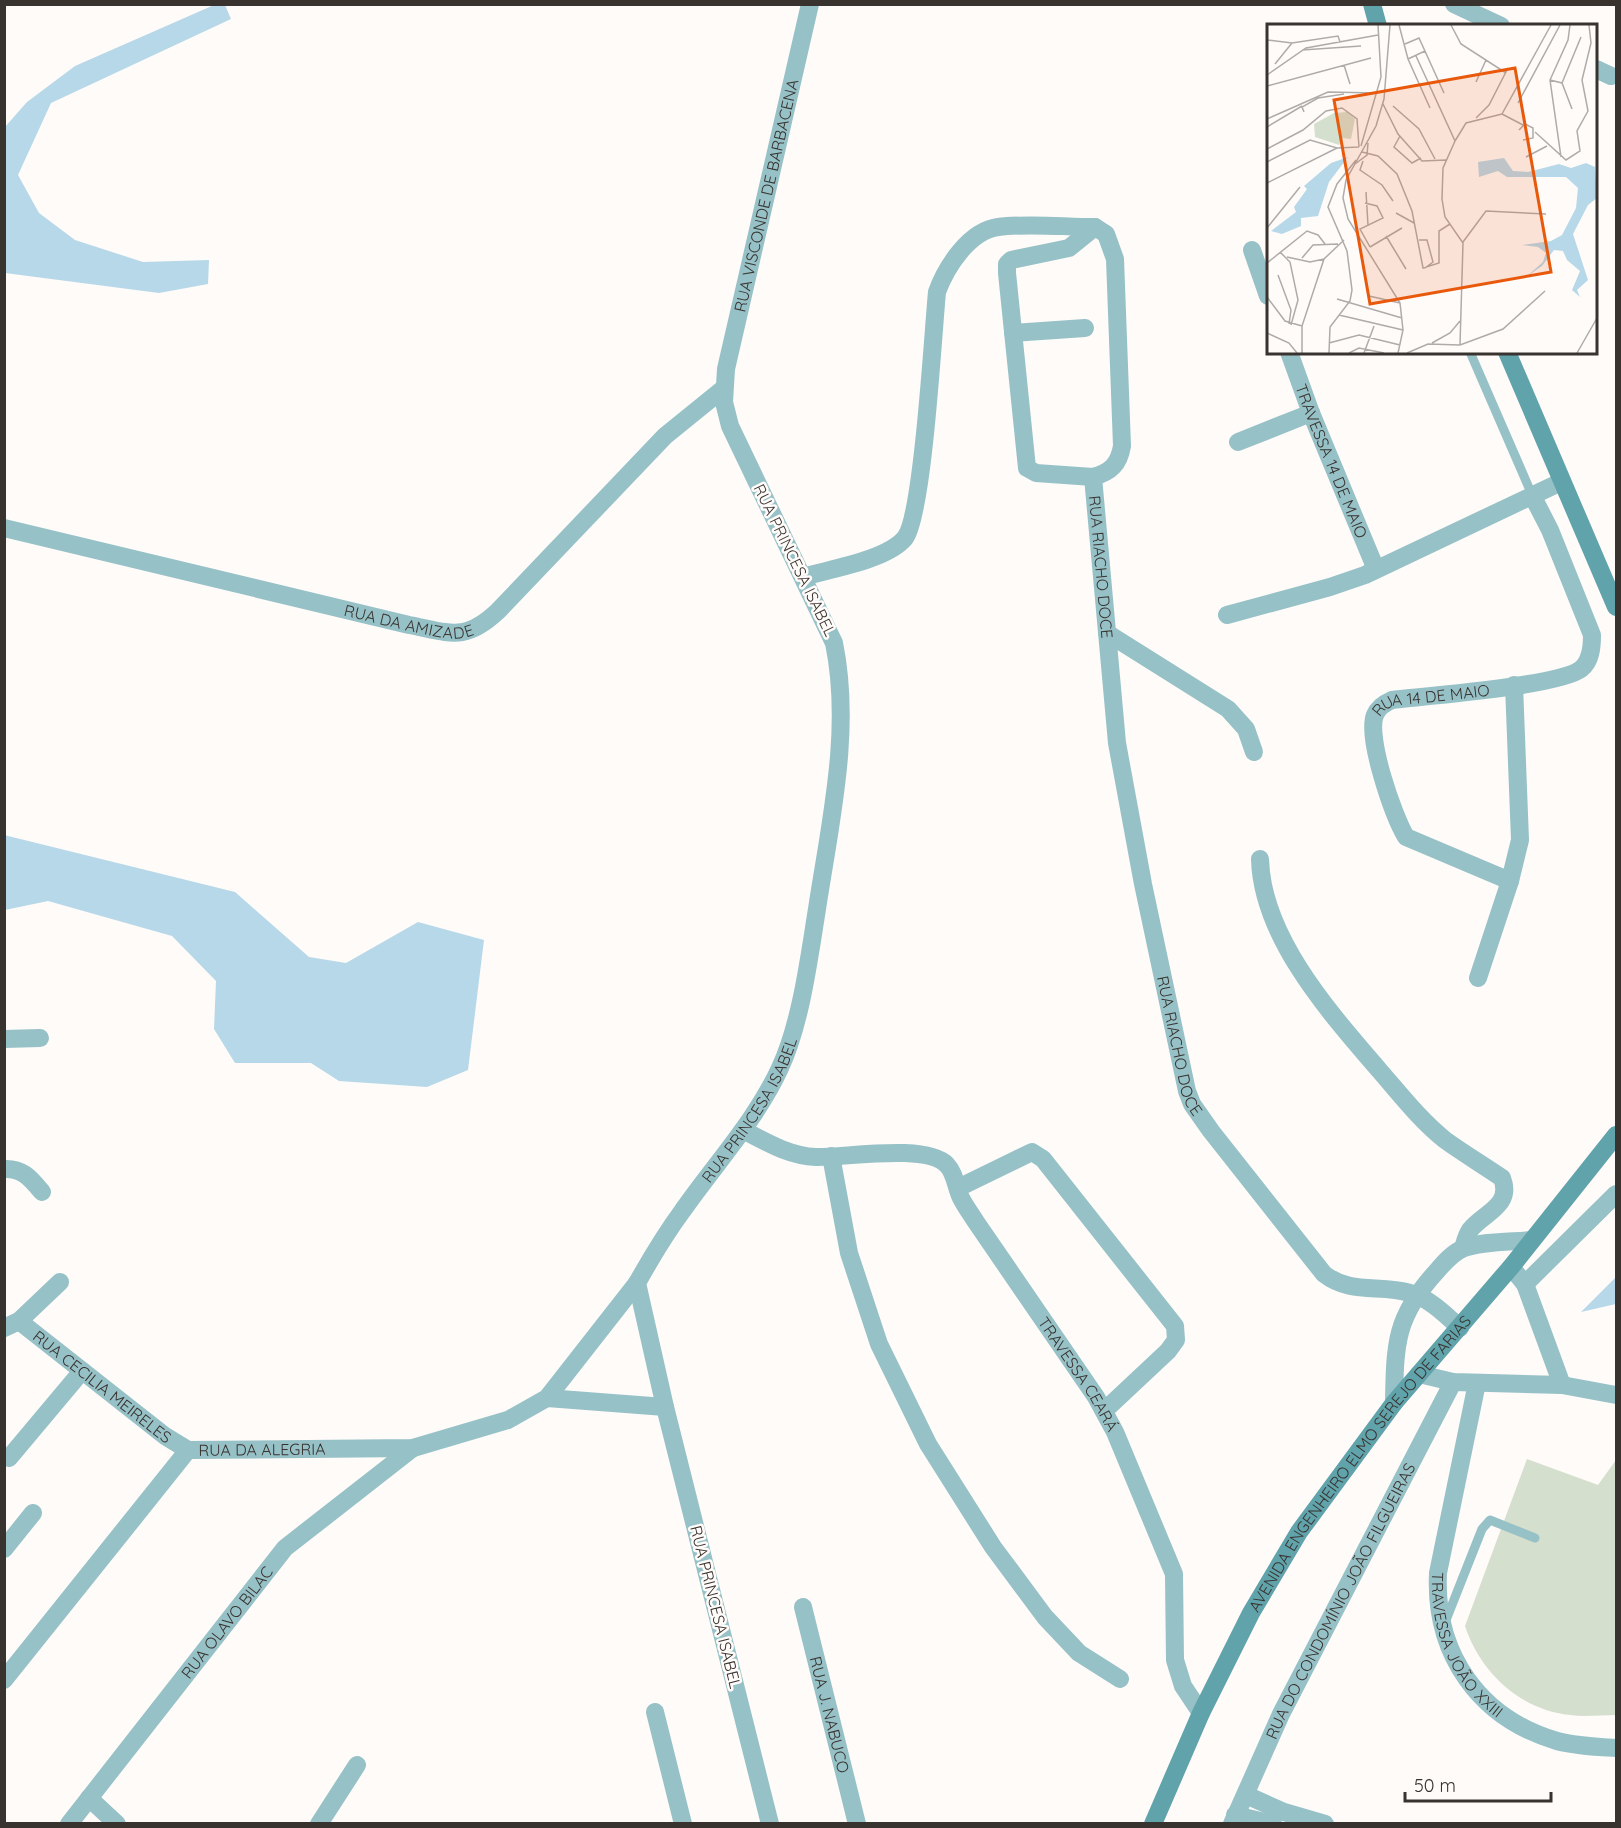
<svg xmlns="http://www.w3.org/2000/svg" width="1621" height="1828" font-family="Quicksand,sans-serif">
	<rect width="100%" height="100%" fill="#fefbf9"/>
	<path fill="#d5dfcd" d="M 1527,1459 L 1598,1485 L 1616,1460 L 1616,1715 C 1601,1715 1585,1717 1570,1715 C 1520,1710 1480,1672 1465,1626 Z"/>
	<g fill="#b7d8e8">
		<polygon points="214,5 225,5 231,19 51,103 18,175 39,213 75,240 143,262 209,260 208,284 159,293 5,273 5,127 27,102 75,66"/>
		<polygon points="4,835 235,892 309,957 346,963 418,922 484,940 468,1070 427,1087 339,1081 311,1063 235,1063 214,1029 216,981 172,936 48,901 5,910"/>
		<polygon points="1616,1277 1616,1304 1581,1312"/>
	</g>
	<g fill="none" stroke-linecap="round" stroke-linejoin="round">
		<g stroke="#96c1c6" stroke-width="9">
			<polyline points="1470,352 1533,497"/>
			<polyline points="1446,1620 1482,1529 1490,1520 1535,1538"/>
		</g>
		<g stroke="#96c1c6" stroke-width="18">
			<polyline points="1454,4 1501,26"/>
			<polyline points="1596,69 1611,76"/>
			<polyline points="1252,250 1268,296"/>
			<polyline points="1013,333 1085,328"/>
			<path id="s1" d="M 1289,352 L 1311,413 L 1375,567"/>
			<polyline points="1238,442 1311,413"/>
			<polyline points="1093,477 1036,473 1027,468 1007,273 1007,264 1011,260 1069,248 1095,227"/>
			<path id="s2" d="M 4,528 L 409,625 C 451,633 465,642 498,611 L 665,436 L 723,389"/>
			<path id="s3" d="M 803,577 C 830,569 887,560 905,538 C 923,515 933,332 937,292 C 946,267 969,231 998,227 C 1029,223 1064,227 1095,227 L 1106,234 L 1115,259 L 1122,446 C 1119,464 1111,472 1093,477 L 1117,743 L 1143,884 L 1187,1091 L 1192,1104 L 1211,1131 L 1324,1274 C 1351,1295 1379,1284 1410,1293 C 1429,1298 1446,1315 1460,1328"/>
			<polyline points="1227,615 1330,587 1365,575 1561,482"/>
			<polyline points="1107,633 1228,709 1246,729 1254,752"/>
			<path d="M 1260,859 C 1262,938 1331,1014 1379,1070 C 1400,1094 1420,1120 1445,1140 C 1463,1153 1483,1165 1502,1178 C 1513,1206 1483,1213 1470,1230 C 1466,1236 1465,1242 1463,1248"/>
			<path id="s4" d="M 1510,881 L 1406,837 C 1393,815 1366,737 1375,715 C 1378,707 1385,703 1392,700 C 1427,696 1559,686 1581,669 C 1591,661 1592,647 1592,635 L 1550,530 L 1533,497"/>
			<polyline points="1478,978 1510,881 1520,840 1514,685"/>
			<polyline points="4,1039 40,1038"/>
			<path id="s5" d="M 743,1130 C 766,1142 789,1156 816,1157 C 844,1158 926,1143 947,1165 C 955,1173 956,1188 961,1198 C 965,1206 971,1214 976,1222 L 1096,1397 L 1115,1432 L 1174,1574 L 1175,1660 L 1183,1686 L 1201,1713"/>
			<polyline points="831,1156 849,1253 879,1344 928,1444 993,1547 1045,1617 1079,1653 1120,1679"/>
			<path d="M 4,1169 C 23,1168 31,1179 42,1192"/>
			<polyline points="958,1188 1032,1152 1043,1159 1175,1326 1176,1340 1168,1351 1104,1411"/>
			<polyline points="1511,1267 1525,1284 1616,1194"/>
			<polyline points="1525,1284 1562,1385"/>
			<path id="s6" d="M 19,1321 L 165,1436 L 188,1450"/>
			<polyline points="4,1328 19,1321 60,1282"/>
			<polyline points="1419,1374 1453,1382 1562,1385 1616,1395"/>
			<path id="s7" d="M 1477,1383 L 1438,1573 C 1434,1654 1479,1718 1557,1741 C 1575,1746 1598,1747 1616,1748"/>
			<polyline points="547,1398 665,1407"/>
			<path d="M 1394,1403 C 1395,1344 1395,1317 1436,1272 C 1443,1264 1453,1252 1464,1248 C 1484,1241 1511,1242 1532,1240"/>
			<path id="s8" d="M 188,1450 L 413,1448 L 508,1420 L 547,1398 L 637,1283"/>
			<polyline points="9,1458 82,1371"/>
			<polyline points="4,1549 33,1513"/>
			<path id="s9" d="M 803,1607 L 857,1824"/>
			<polyline points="4,1680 188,1450"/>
			<polyline points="655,1712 683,1824"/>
			<polyline points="1246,1795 1284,1812 1325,1824"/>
			<polyline points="89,1798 117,1824"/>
			<polyline points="1235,1815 1273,1824"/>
			<path id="s10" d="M 69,1824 L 285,1548 L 413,1448"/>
			<polyline points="319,1824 357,1765"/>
			<path id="s11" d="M 770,1824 L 665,1407 L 637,1283 C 651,1258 666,1233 683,1210 C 716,1163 756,1120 780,1068 C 801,1023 809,958 817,909 C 830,823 852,730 834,643 L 730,426 L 724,402 L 726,369 L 810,4"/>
			<path id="s12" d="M 1232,1824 L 1281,1714 L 1453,1382"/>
		</g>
		<g stroke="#60a3ab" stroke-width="18">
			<polyline points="1372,4 1378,26"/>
			<polyline points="1507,352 1616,607"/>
			<path id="s13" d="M 1153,1824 L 1201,1713 L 1251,1613 L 1299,1532 L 1394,1403 L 1511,1267 L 1616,1135"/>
		</g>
	</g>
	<g text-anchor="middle" stroke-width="5" stroke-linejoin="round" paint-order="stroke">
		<g font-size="16" fill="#393330" stroke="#fefbf9">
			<text dy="6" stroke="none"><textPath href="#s11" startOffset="1724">RUA VISCONDE DE BARBACENA</textPath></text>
			<text dy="6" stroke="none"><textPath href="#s1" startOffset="117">TRAVESSA 14 DE MAIO</textPath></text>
			<text transform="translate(795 560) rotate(64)" y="6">RUA PRINCESA ISABEL</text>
			<text dy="6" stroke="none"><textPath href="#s3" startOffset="912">RUA RIACHO DOCE</textPath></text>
			<text dy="6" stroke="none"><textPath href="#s2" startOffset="416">RUA DA AMIZADE</textPath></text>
			<text dy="6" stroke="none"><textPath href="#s4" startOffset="302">RUA 14 DE MAIO</textPath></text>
			<text dy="6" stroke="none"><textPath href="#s3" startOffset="1398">RUA RIACHO DOCE</textPath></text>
			<text dy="6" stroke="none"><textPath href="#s11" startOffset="764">RUA PRINCESA ISABEL</textPath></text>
			<text dy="6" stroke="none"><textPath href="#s5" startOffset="460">TRAVESSA CEARÁ</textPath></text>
			<text dy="6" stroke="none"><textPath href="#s6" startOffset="106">RUA CECILIA MEIRELES</textPath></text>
			<text dy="6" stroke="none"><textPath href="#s8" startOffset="74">RUA DA ALEGRIA</textPath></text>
			<text dy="6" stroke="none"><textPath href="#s13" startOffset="418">AVENIDA ENGENHEIRO ELMO SEREJO DE FARIAS</textPath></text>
			<text dy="6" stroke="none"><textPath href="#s12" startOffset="248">RUA DO CONDOMÍNIO JOÃO FILGUEIRAS</textPath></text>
			<text transform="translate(716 1607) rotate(76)" y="6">RUA PRINCESA ISABEL</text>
			<text dy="6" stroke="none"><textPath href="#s10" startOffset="256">RUA OLAVO BILAC</textPath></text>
			<text dy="6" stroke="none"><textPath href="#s7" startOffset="274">TRAVESSA JOÃO XXIII</textPath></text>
			<text dy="6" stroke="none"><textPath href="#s9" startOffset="111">RUA J. NABUCO</textPath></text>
		</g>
	</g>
	<g transform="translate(1267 24)">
		<rect width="330" height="330" fill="#fefbf9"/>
		<path d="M 80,88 L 88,95 L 84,115 L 76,114 L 72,121 L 48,113 L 47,100 L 67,89 Z" fill="#d5dfcd"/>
		<path d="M 81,133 L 62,158 L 51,192 L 34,194 L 34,202 L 15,210 L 4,207 L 29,188 L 27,183 L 40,165 L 37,162 L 64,139 ZM 237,134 L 246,147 L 261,148 L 292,140 L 304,144 L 319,139 L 328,143 L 330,174 L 321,181 L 306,210 L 321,256 L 310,266 L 313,273 L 305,266 L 313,247 L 300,236 L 296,227 L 287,226 L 275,242 L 259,253 L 276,238 L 279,229 L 271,223 L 255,221 L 284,217 L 295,211 L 309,184 L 311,164 L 299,153 L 240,153 L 231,147 L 212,153 L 211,138 Z" fill="#b7d8e8"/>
		<path fill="none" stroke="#afaba9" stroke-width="1.5" d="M 123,1 L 117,75 L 109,102 L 79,156 L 76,174 L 81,195 L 133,279 L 136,306 L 131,329M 132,1 L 141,35 L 163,84M 184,1 L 194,20 L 239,49M 0,16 L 25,19 L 71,12 L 73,18M 138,20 L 152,14 L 177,69M 35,26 L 94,22M 149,32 L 188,117 L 176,144 L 175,175 L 178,193 L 196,219 L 193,321M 141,35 L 158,27M 8,40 L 25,19M 77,41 L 83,60M 0,51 L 39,24 L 111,11M 283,56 L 295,59 L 305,85M 209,58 L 219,36M 295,59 L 314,13M 0,62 L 104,34M 251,79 L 293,1M 116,80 L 131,110 L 155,137 L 179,136M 126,82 L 152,105 L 168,135M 37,88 L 35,83 L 51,74 L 77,70M 235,90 L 284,1M 235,90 L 256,101M 209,94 L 222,81 L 241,44M 0,95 L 61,68 L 110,69M 0,103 L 35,82M 252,106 L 258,100 L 266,104 L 266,114 L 256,116M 268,108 L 299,136 L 313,127 L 310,107 L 321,87 L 315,56 L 324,19 L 322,1M 133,112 L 127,123 L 145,139 L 154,134M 188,117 L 199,99 L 235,90M 94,122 L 114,53 L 111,1M 0,125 L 36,106 L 59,87 L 75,84 L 90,95 L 92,123M 95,128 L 111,132 L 130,150 L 145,187 L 156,244 L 172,239 L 172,207 L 183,200M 259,133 L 280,122M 294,133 L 283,56 L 301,16 L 303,1M 96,137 L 93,146 L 115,161 L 126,177M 0,138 L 43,116 L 70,124 L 92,123M 88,140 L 100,131 L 101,119M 0,159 L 70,124M 99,168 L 101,201M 98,179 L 110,182 L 116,194 L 93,205 L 103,223M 129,189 L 147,199M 0,204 L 33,163M 119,212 L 139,245M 152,216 L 160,216 L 166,238 L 158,244M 196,218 L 219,187 L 279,190M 103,223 L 135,204M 13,228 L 23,238 L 31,276 L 24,301M 20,233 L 43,238 L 57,235M 35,234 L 46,221 L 71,220M 0,239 L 40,207 L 51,211 L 58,220M 11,251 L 24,286 L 22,300M 102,272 L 133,279M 0,273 L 18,297 L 35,302M 70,275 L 135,294M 72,291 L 136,306M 0,309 L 22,319 L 30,329M 62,319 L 92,311 L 133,321M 165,319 L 183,309 L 193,297M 35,329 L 35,302 L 57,235 L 77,216M 62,329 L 63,303 L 83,277 L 85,266 L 80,227 L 61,183 L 70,160 L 89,136M 82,329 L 92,324 L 117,329M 97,329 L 107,302M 140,329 L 161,320 L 193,321 L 236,305 L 278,267M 310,329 L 330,294"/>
		<path fill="#e8590c" fill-opacity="0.15" stroke="#e8590c" stroke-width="3" d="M 248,44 L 284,248 L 103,280 L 67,76 Z"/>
		<rect width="330" height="330" fill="none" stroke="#393330" stroke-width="3"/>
	</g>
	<rect width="1621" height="1828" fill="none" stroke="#393330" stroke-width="12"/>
	<path d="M1405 1792v9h146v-9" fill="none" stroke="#393330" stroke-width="3"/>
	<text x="1414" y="1792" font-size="18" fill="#393330" stroke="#fefbf9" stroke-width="4.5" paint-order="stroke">50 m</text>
</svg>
